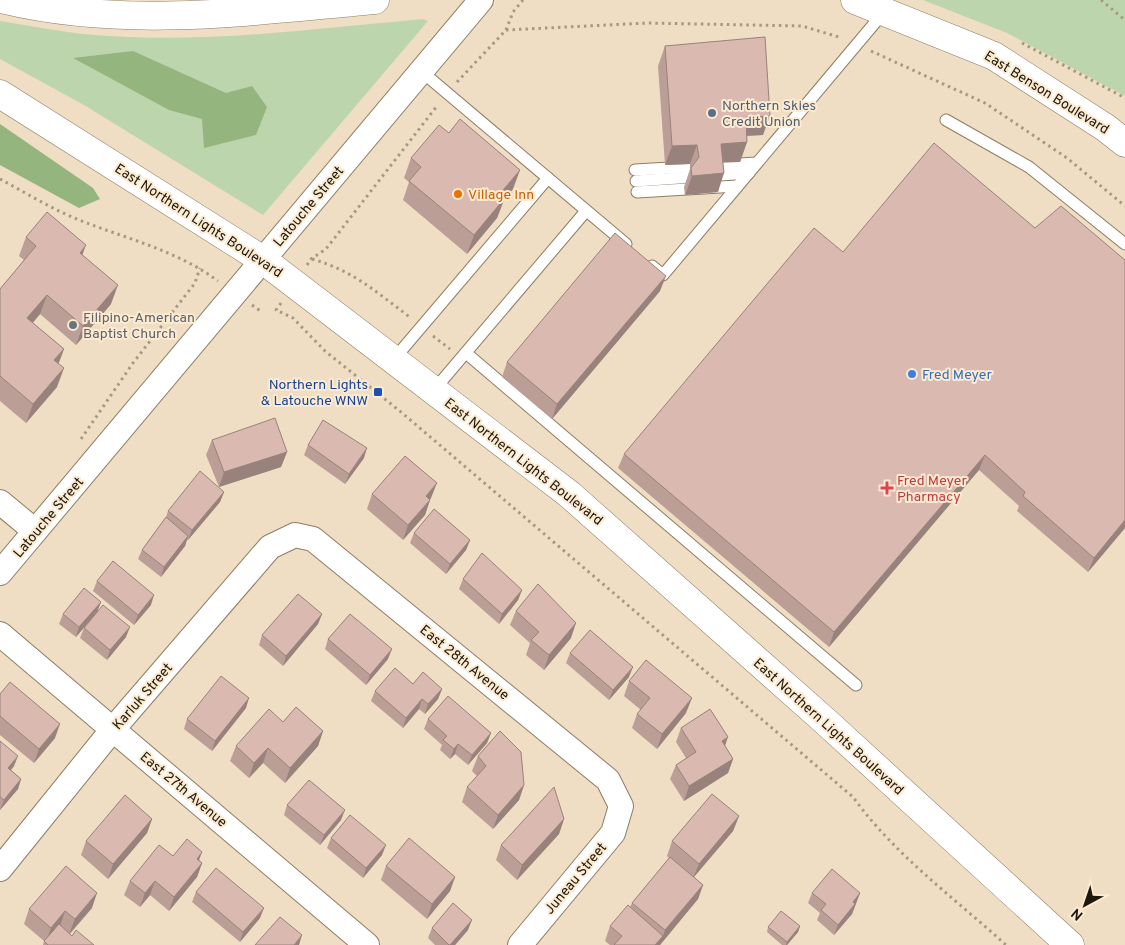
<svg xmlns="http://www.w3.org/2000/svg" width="1125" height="945" font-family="Overpass,sans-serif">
	<rect width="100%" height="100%" fill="#efdec3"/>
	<g fill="#bdd5ac">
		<polygon points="923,0 1125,0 1125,96 1007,33"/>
		<path d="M 423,19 L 428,21 L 263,215 L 84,105 L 0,59 L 0,21 C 36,27 72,34 109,36 C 213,43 319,28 423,19 Z"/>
	</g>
	<g fill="#95b57e">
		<polygon points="133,51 226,93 252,86 267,107 256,135 204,148 202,119 169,110 73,58"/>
		<polygon points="0,124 93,188 100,199 79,208 0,165"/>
	</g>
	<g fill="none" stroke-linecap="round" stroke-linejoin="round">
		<g stroke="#8c7d65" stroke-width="13">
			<g id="service">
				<polyline points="421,71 626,244"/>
				<polyline points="946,120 1029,167 1125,244"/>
				<polyline points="635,170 757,163"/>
				<polyline points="636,181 749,173"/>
				<polyline points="637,192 737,186"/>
				<polyline points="652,266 663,275 884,12"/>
				<polyline points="466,353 856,685"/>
				<polyline points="394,359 548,178"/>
				<polyline points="434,390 586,211"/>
			</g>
		</g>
		<g stroke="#8c7d65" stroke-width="26">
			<g id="minor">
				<polyline points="0,502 35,531"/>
				<polyline points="0,573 481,0"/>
				<polyline points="0,634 367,945"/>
				<polyline points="0,869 113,729 270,547 295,535 313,539 608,780 621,806 613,833 520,945"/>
			</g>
		</g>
		<g stroke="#8c7d65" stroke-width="29">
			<g id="primary">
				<path d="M 5,0 C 127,29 252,11 375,0"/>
				<polyline points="855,0 994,56 1106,128 1125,143"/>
				<polyline points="0,94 263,260 569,494 825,721 1070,945"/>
			</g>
		</g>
		<g stroke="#a69984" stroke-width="3" stroke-dasharray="2.5 4" stroke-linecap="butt">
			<polyline points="1101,0 1125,20"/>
			<polyline points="506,30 648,23 802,26 842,38"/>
			<polyline points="1022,43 1125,98"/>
			<polyline points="871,51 985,103 1067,158 1125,206"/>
			<polyline points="457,82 506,30 513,12 523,0"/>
			<path d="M 0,179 C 26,193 52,209 79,220 C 127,239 176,250 218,281"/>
			<path d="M 312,259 C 354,271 376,292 411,318"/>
			<polyline points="307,265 311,259 326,249 437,106"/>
			<path d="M 281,303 L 276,310 L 293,318 L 325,351 L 401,412 L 853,797 C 894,854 954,898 1006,945"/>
			<polyline points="252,305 262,312"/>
			<polyline points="433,336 450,349"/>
			<polyline points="81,439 133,363 195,283 200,268"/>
		</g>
		<use href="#service" stroke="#fff" stroke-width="11"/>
		<use href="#minor" stroke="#fff" stroke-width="24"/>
		<use href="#primary" stroke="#fff" stroke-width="28"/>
	</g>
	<g fill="#bb9f97">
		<polygon points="665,46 763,135 747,136 747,142 740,162 723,162 718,192 685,195 684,187 690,169 690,164 665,165 658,66"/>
		<polygon points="411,158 513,189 504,200 497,218 467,254 403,200 409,182 404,178"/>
		<polygon points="1035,228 1125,260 1125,528 1088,572 1017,511 1019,506 979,470 829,647 618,468 624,454 843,252"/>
		<polygon points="26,237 83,255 111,304 76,345 40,314 33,323 64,349 58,364 57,387 26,423 0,401 0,289 24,260 19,256"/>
		<polygon points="660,291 552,419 502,377 507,362"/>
		<polygon points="212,440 287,452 281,467 219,487 206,455"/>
		<polygon points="308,445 364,458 345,484 304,455"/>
		<polygon points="224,492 220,502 188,540 187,540 185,546 161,577 138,559 142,550 166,517 168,511"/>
		<polygon points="372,494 431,498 430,500 425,515 403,540 367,509"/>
		<polygon points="414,533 470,540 466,550 446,574 410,543"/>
		<polygon points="463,579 522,590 518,600 499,624 459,589"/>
		<polygon points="97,581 151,605 134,625 93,591"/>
		<polygon points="101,602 97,612 76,637 59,624 63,614"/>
		<polygon points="516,611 571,638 544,670 526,655 530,643 510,625"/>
		<polygon points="322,614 318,624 283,666 259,645 262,635"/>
		<polygon points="84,628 126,637 107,660 80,638"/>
		<polygon points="328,639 388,659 366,685 325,649"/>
		<polygon points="570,653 629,677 609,700 566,663"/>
		<polygon points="629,681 686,713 657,749 632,728 637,714 641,710 624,696"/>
		<polygon points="413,684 442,689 438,699 425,714 419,709 403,728 371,701 375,691"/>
		<polygon points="0,694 55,738 34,763 0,735"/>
		<polygon points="246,708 212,751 184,729 187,719"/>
		<polygon points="428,719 491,733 487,743 468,765 455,754 450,759 440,750 442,745 424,729"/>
		<polygon points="283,722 323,731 318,746 285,783 263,763 249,778 230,761 236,746"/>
		<polygon points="681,728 725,746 733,759 728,773 684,801 670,779 676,765 686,758 676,742"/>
		<polygon points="0,741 14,766 11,770 21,779 18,789 0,810"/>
		<polygon points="478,756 524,785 519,800 493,829 462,802 467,787 477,776 472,771"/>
		<polygon points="287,805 341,820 320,845 284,815"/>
		<polygon points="739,816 733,831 694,877 703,885 698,899 660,945 610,945 605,941 610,926 630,907 632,903 669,858 667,856 672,841"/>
		<polygon points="152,819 147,833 108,879 81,855 86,841"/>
		<polygon points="564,819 559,834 517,880 496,860 501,845"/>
		<polygon points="331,838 382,855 363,878 327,848"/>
		<polygon points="173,856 199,860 202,863 197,877 169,911 150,895 140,907 124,895 130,881"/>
		<polygon points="386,866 455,877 450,891 427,919 381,880"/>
		<polygon points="196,892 260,918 240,942 192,902"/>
		<polygon points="812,893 860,893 852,914 834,935 817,920 820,913 808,903"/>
		<polygon points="92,908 70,934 72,936 94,945 43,945 44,941 24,924 29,909"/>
		<polygon points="800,926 798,932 787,945 782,945 767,932 768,927"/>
		<polygon points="432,928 468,930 455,945 435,945 428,938"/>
	</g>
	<g fill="#98827b">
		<polygon points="770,116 763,135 739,136 746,117"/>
		<polygon points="747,142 740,162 714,163 721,144"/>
		<polygon points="697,145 690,164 665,165 672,146"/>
		<polygon points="520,170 513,189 504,200 497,218 467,254 474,235 499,195"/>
		<polygon points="724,173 718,192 685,195 692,176"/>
		<polygon points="86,245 79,264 80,253"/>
		<polygon points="666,276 660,291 552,419 557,404"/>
		<polygon points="118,285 111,304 76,345 83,326"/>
		<polygon points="47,295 40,314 20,337 27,318"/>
		<polygon points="64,349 57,368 54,360"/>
		<polygon points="64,368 57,387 26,423 33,404"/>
		<polygon points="367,448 364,458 345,484 349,474"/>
		<polygon points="287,452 281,467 219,487 224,472"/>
		<polygon points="985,455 979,470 829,647 834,632"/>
		<polygon points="437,483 431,498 420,511 426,496"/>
		<polygon points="224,492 220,502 188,540 192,530"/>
		<polygon points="430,500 425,515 403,540 408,525"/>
		<polygon points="1125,520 1125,528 1088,572 1094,558"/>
		<polygon points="188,536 185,546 161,577 164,567"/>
		<polygon points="470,540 466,550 446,574 450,564"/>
		<polygon points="522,590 518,600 499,624 502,614"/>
		<polygon points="154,595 151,605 134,625 138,615"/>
		<polygon points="101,602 97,612 76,637 79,627"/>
		<polygon points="322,614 318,624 283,666 286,656"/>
		<polygon points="576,623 571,638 544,670 549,655"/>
		<polygon points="130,627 126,637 107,660 110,650"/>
		<polygon points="392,649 388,659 366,685 370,675"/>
		<polygon points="633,667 629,677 609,700 613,690"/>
		<polygon points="442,689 438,699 425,714 428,704"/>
		<polygon points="249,698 246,708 212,751 215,741"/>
		<polygon points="692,698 686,713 657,749 662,734"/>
		<polygon points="422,699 419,709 403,728 406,718"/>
		<polygon points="60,724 55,738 34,763 39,749"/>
		<polygon points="323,731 318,746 285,783 290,768"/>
		<polygon points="491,733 487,743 468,765 472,755"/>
		<polygon points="728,737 723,752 722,741"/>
		<polygon points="458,744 455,754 450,759 454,749"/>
		<polygon points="268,748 263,763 249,778 254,763"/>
		<polygon points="18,756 14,766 4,778 8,768"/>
		<polygon points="733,759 728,773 684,801 689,786"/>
		<polygon points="21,779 18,789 0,810 4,800"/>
		<polygon points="524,785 519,800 493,829 498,815"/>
		<polygon points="345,810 341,820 320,845 324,835"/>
		<polygon points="739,816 733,831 693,878 699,864"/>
		<polygon points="152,819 147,833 108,879 113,864"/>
		<polygon points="564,819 559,834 517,880 522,865"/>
		<polygon points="386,845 382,855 363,878 366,868"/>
		<polygon points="202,852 197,866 197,859"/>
		<polygon points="202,863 197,877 169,911 174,897"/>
		<polygon points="455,877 450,891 427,919 432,904"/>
		<polygon points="155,881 150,895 140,907 145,893"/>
		<polygon points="703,885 698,899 660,945 655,945 663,936 665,930"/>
		<polygon points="97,893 92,908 69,934 75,919"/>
		<polygon points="860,893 852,914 834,935 838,925 853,902"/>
		<polygon points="264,908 260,918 240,942 243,932"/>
		<polygon points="65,911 60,926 46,942 51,928"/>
		<polygon points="472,920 468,930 455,945 450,945"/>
		<polygon points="800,926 798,932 787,945 786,945 787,942"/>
		<polygon points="302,935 299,945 294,945"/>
	</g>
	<g fill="#d9b9b0" stroke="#98827b">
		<polygon points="765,37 770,116 746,117 747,142 721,144 724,173 692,176 691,168 699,157 697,145 672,146 665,46"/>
		<polygon points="460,119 520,170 499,195 504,199 474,235 409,181 421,167 411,158 439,125 449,133"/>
		<polygon points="934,143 1035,228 1061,206 1125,260 1125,520 1094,558 1023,496 1025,492 985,455 834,632 624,454 814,228 843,252"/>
		<polygon points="47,212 86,245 80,253 118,285 83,326 47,295 27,318 64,349 54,360 64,368 33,404 0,376 0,289 36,246 26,237"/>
		<polygon points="615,233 666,276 557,404 507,362"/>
		<polygon points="275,418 287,452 224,472 212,440"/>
		<polygon points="323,420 367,448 349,474 308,445"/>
		<polygon points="405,456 437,483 426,496 430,500 408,525 372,494"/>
		<polygon points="200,471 224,492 192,530 168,511"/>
		<polygon points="434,509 470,540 450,564 414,533"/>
		<polygon points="166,517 188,536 164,567 142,550"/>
		<polygon points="482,553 522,590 502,614 463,579"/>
		<polygon points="113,561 154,595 138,615 97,581"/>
		<polygon points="538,584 576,623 549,655 531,640 539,632 516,611"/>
		<polygon points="84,588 101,602 79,627 63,614"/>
		<polygon points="298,594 322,614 286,656 262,635"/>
		<polygon points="103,605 130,627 110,650 84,628"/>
		<polygon points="350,614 392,649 370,675 328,639"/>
		<polygon points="590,630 633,667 613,690 570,653"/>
		<polygon points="646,660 692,698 662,734 637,714 650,698 629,681"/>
		<polygon points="395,668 413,684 423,672 442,689 428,704 422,699 406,718 375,691"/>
		<polygon points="221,676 249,698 215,741 187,719"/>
		<polygon points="10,682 60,724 39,749 0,716 0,694"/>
		<polygon points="448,696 491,733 472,755 458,744 454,749 443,740 447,736 428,719"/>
		<polygon points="296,707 323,731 290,768 268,748 254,763 236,746 269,709 283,722"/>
		<polygon points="710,709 728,737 722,741 733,759 689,786 676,765 696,752 681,728"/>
		<polygon points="500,731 521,752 524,785 498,815 467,787 486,766 478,756"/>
		<polygon points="0,741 18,756 8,768 21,779 4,800 0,797"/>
		<polygon points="309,780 345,810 324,835 287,805"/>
		<polygon points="554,787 564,819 522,865 501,845"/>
		<polygon points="712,794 739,816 699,864 672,841"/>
		<polygon points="125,795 152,819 113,864 86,841"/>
		<polygon points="350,815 386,845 366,868 331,838"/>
		<polygon points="409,838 455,877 432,904 386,866"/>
		<polygon points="187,839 202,852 197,859 202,863 174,897 155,881 145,893 130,881 159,845 173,856"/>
		<polygon points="670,857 703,885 665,930 632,903"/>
		<polygon points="66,866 97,893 75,919 65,911 51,928 29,909"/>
		<polygon points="216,868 264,908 243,932 196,892"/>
		<polygon points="832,869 860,893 853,902 855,904 838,925 821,910 826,904 812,893"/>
		<polygon points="453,903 472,920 450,945 449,945 432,928"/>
		<polygon points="628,905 663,936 655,945 614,945 622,936 610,926"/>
		<polygon points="781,911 800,926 787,942 768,927"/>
		<polygon points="280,917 302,935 294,945 255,945"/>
		<polygon points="59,924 72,936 76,930 94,945 48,945 44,941"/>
	</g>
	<circle fill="#5c6f8a" stroke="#fcebd0" stroke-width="2" cx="712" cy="113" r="5"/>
	<circle fill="#e8710a" stroke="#fcebd0" stroke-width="2" cx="458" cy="194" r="5"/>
	<circle fill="#6b7280" stroke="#fcebd0" stroke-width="2" cx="73" cy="325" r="5"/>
	<circle fill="#3f7fe0" stroke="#fcebd0" stroke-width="2" cx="912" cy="374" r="5"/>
	<rect fill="#1a4fb4" stroke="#fcebd0" stroke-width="2" x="373" y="387" width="10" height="10" rx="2.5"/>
	<path fill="#e0444e" stroke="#fcebd0" stroke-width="2" d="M884.5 480.5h5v5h5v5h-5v5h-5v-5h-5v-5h5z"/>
	<g text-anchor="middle" stroke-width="4" stroke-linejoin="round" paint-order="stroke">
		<g font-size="14" fill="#1d180e" stroke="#fcebd0">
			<text transform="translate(1047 92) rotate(32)" y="5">East Benson Boulevard</text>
			<text transform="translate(308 206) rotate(-50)" y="5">Latouche Street</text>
			<text transform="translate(199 220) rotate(33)" y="5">East Northern Lights Boulevard</text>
			<text transform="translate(524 461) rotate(38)" y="5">East Northern Lights Boulevard</text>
			<text transform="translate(48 517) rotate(-50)" y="5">Latouche Street</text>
			<text transform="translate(465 662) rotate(39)" y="5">East 28th Avenue</text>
			<text transform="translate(142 696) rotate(-49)" y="5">Karluk Street</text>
			<text transform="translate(829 726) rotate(42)" y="5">East Northern Lights Boulevard</text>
			<text transform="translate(184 789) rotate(40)" y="5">East 27th Avenue</text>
			<text transform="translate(575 878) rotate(-50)" y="5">Juneau Street</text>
		</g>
		<g font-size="14" fill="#4e5e75" stroke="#fcebd0" text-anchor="start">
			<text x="722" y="110">Northern Skies<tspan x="722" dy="16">Credit Union</tspan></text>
		</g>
		<g font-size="14" fill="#c56008" stroke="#fcebd0" text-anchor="start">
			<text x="468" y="199">Village Inn</text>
		</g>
		<g font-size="14" fill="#5b616d" stroke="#fcebd0" text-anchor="start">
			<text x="83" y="322">Filipino-American<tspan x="83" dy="16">Baptist Church</tspan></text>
		</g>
		<g font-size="14" fill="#366cbe" stroke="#fcebd0" text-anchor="start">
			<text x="922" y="379">Fred Meyer</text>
		</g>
		<g font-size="14" fill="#164399" stroke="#fcebd0" text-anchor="end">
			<text x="368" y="389">Northern Lights<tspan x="368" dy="16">&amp; Latouche WNW</tspan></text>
		</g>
		<g font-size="14" fill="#be3a42" stroke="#fcebd0" text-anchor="start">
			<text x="897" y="485">Fred Meyer<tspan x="897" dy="16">Pharmacy</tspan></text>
		</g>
	</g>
	<g transform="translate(1085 905) rotate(220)" stroke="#fcebd0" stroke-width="4" paint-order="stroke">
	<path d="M0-4L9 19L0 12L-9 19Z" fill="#1d180e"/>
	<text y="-8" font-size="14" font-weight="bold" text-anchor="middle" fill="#1d180e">N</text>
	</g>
</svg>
